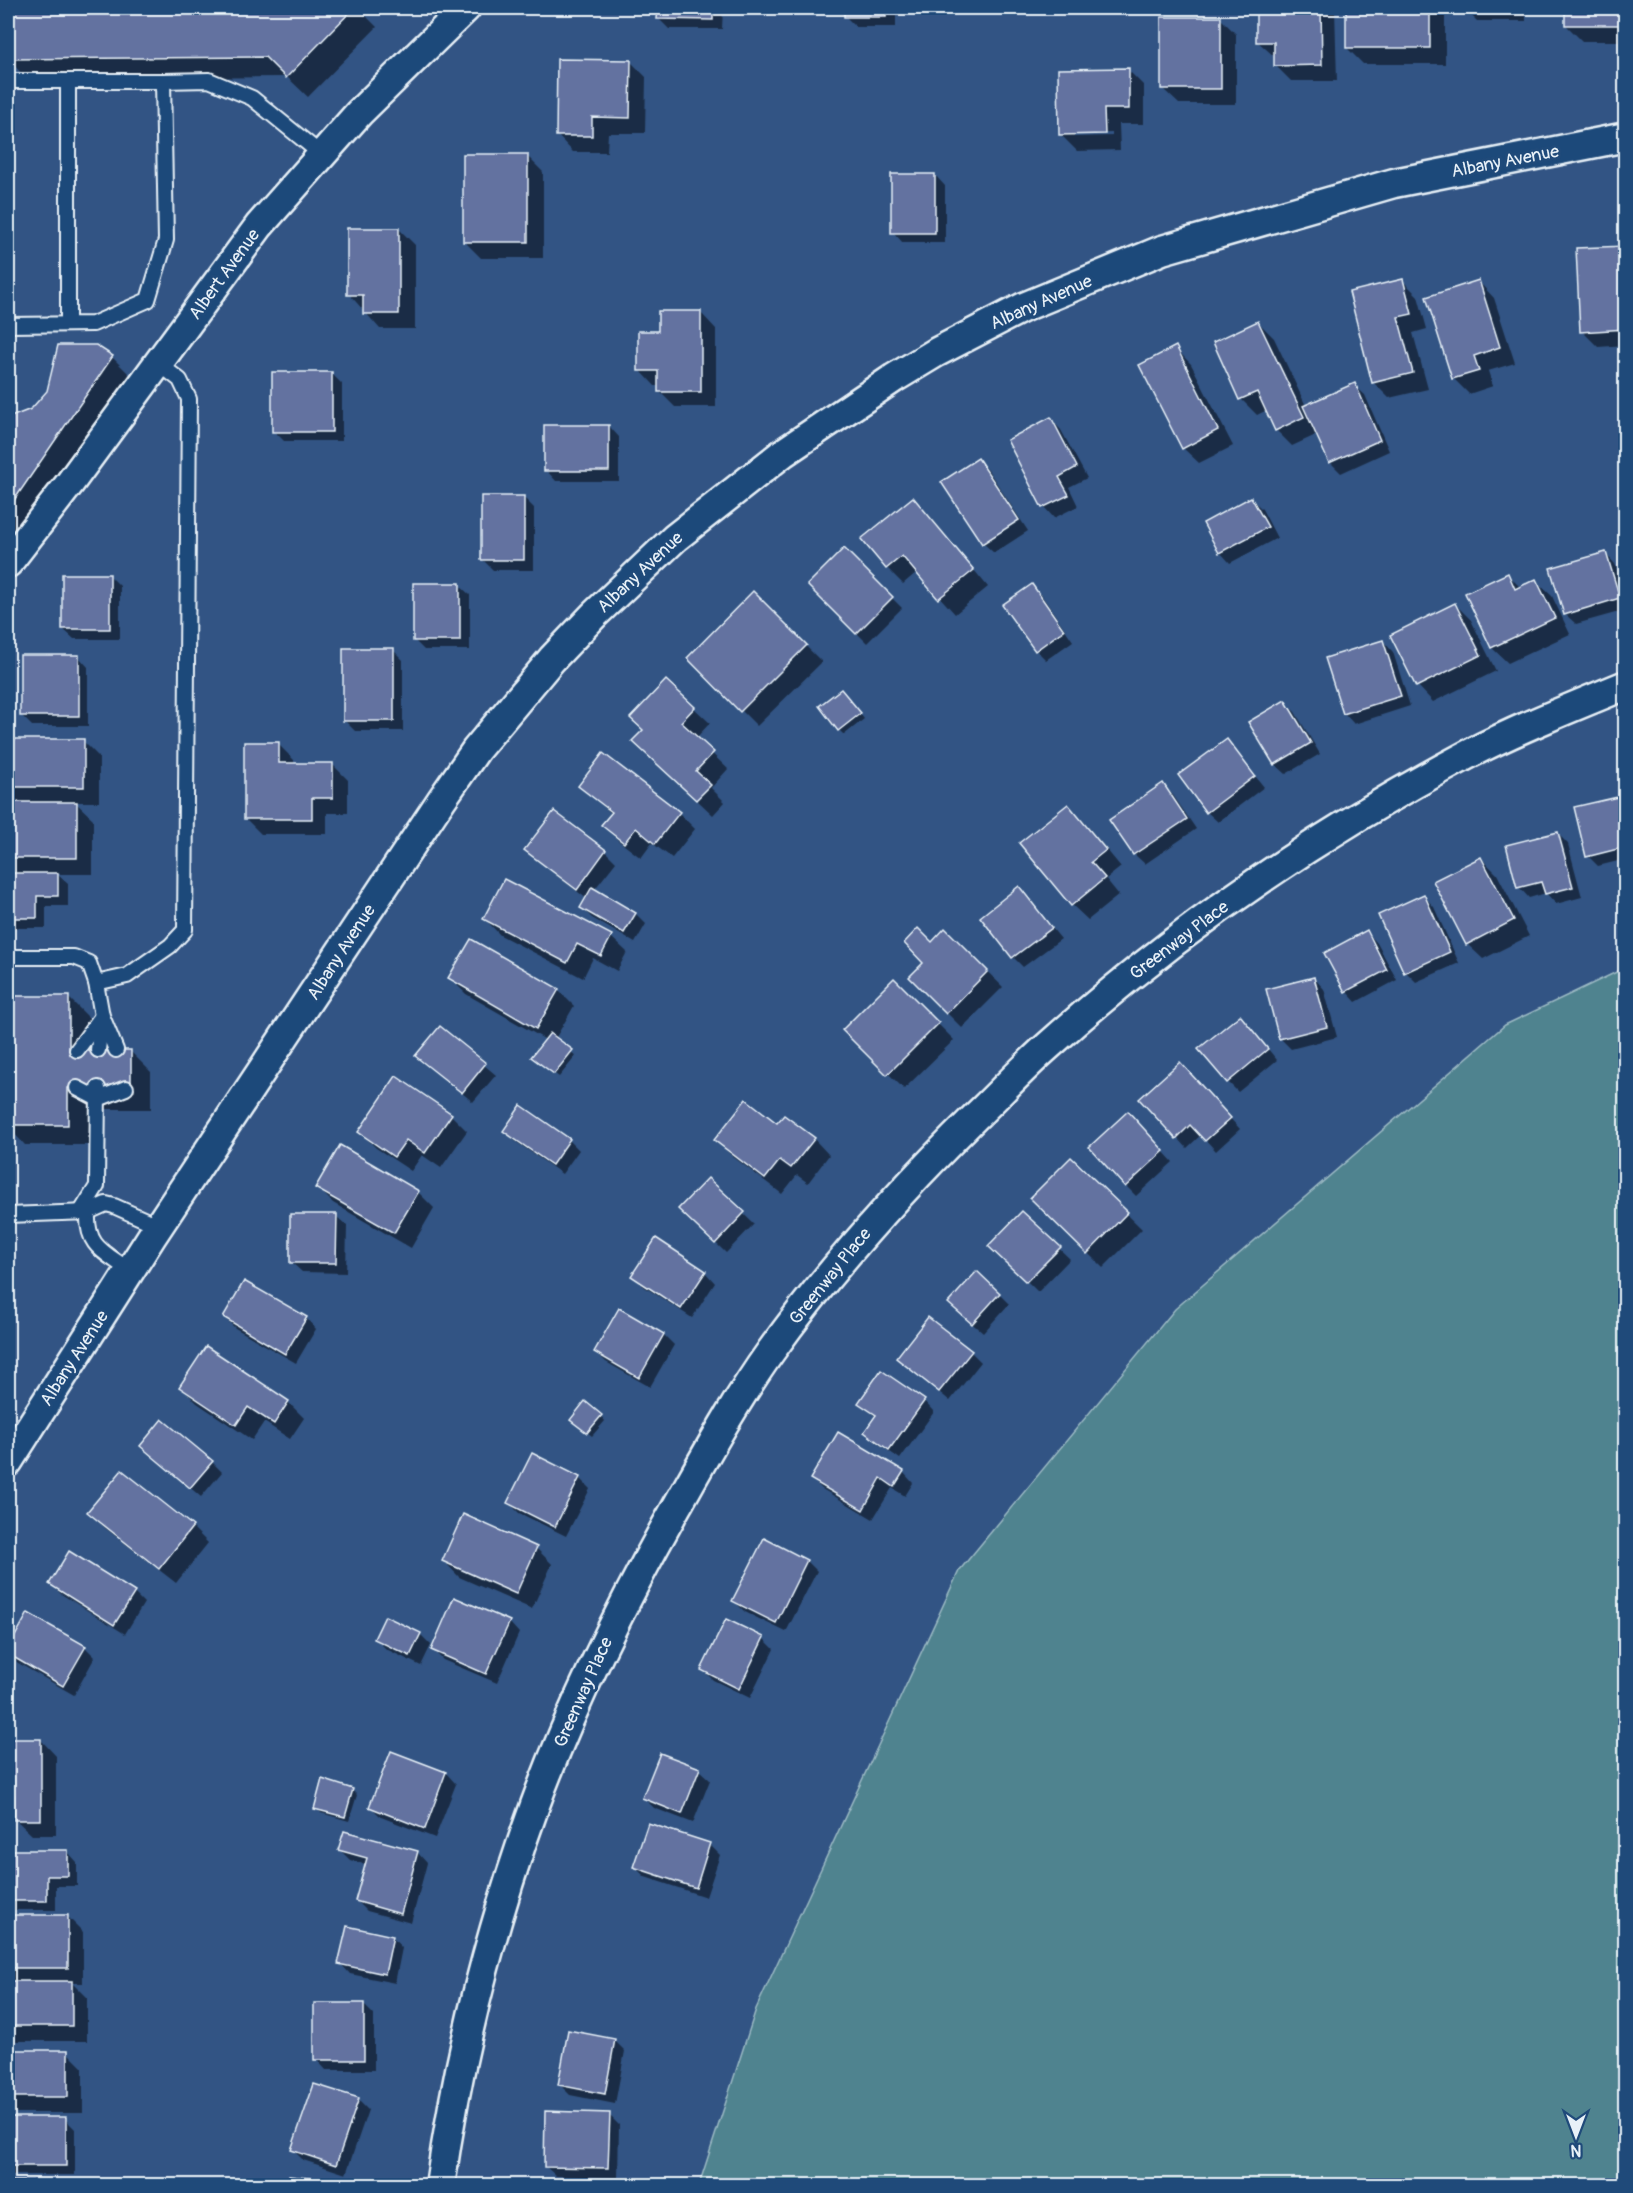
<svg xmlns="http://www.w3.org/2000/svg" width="1633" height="2193" font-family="Pangolin,sans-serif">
	<rect width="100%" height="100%" fill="#325484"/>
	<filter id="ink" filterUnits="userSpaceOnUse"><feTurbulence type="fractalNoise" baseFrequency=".0167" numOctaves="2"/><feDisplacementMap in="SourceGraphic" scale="12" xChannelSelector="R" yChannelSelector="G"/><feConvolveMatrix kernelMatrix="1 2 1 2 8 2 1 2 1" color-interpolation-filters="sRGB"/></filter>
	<g filter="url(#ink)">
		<polygon fill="#50838f" stroke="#9cbac4" stroke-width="1.5" points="1625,968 1625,2185 699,2185 756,2009 959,1571 1175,1309 1505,1025"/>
		<g fill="#0007" fill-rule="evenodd">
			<polygon points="8,8 358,8 377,27 308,97 287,77 27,79 8,59"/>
			<polygon points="659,8 723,8 722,29 669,29 659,19"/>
			<polygon points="845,8 896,8 896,27 856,27 845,16"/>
			<polygon points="1257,8 1335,8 1337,81 1291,81 1275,65 1275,57 1257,41"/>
			<polygon points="1347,8 1439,8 1445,13 1445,64 1363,64 1347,48"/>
			<polygon points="1466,8 1526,8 1526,21 1477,21 1466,10"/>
			<polygon points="1566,8 1626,8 1626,41 1582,41 1566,25"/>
			<polygon points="1220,18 1236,34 1236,104 1179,104 1163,89"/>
			<polygon points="630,61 646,77 645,133 608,133 607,152 573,152 558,136"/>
			<path d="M 1128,70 L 1144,86 L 1144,124 L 1119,124 L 1120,150 L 1077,151 L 1061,135 ZM 1112,133 L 1112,136 L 1074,137 L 1074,134 Z"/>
			<polygon points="527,156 543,172 543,258 481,258 465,242"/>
			<polygon points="935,175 945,186 945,243 903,243 893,232"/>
			<polygon points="399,229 415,245 415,329 380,329 349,294"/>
			<polygon points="1626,247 1626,345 1598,347 1582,331"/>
			<polygon points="1402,280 1418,296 1427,329 1413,333 1428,389 1389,398 1374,383"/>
			<polygon points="1479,282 1494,298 1515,363 1488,371 1493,386 1469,394 1453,378"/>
			<polygon points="701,313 716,329 716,407 675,407 659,391 659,386 655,386 640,370 659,333"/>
			<polygon points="1258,322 1274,338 1306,406 1354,385 1365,395 1389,451 1341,473 1330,462 1318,434 1292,446 1276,430 1267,410 1257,415 1241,399"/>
			<polygon points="96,346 112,357 133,378 8,559 8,420 32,410"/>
			<polygon points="1175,348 1191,364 1233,446 1199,463 1183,448"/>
			<polygon points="331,373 342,384 342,441 284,441 274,431"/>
			<polygon points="1051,419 1061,430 1087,478 1069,487 1078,506 1054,518 1044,507 1009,441"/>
			<polygon points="609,426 619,437 619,481 556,481 546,470"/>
			<polygon points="978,460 988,470 1028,531 994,553 983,543"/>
			<polygon points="524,498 534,508 534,570 493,570 483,560"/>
			<polygon points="913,499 929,515 988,587 955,614 917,572 903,584 887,568"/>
			<polygon points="1251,499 1262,509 1277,538 1230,563 1220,552"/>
			<polygon points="844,550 902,608 867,643 809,585"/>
			<polygon points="1605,553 1615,564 1626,597 1626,610 1576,624 1565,614"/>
			<polygon points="1508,575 1521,588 1536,581 1552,596 1570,634 1508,663 1492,648"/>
			<polygon points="110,576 120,586 120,639 74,639 63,629"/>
			<polygon points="459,585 470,595 470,650 424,650 414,640"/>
			<polygon points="1032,586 1042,596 1073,641 1046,660 1036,650"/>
			<polygon points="753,594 822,662 757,726 689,658"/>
			<polygon points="1455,604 1471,620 1496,671 1433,702 1418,686"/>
			<polygon points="1383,641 1393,652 1410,706 1354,724 1344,713"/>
			<polygon points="393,650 403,660 403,731 355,731 344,720"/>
			<polygon points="78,656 88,667 88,726 32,726 22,716"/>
			<polygon points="846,695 864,719 844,735 839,730"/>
			<polygon points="1285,702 1295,712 1320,754 1286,774 1275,764"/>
			<polygon points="694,708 710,723 696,738 728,769 711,788 725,802 713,815 634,741"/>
			<polygon points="8,741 83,741 99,757 99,802 75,802 93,819 93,874 57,874 68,884 68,906 46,906 46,928 8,928"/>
			<polygon points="1227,741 1264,787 1218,822 1207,812"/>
			<polygon points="278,744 294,760 294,765 332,764 348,780 348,813 327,813 327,834 261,834 245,818"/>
			<polygon points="604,755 679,813 695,829 672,858 652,843 641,858 619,841 603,825 612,814 580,785"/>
			<polygon points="1163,785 1173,795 1196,829 1145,864 1134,854"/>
			<polygon points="1618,798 1626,806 1626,859 1598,866 1588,856"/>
			<polygon points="1067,806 1083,821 1121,867 1106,879 1119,895 1088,920 1072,905"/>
			<polygon points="554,813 605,851 616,862 594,890 636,914 646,924 635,943 592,918 582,908 587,899 537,860 526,850"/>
			<polygon points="1557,833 1568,844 1582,897 1556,904 1546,893 1529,898 1519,887"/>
			<polygon points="1481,858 1497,874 1529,936 1483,959 1467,944"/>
			<polygon points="1019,888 1061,939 1023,967 1013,957"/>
			<polygon points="1424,896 1434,907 1459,963 1416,982 1406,972"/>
			<polygon points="485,919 611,937 627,952 617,971 593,958 583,978 500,935"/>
			<polygon points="945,930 1003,987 962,1028 911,977 925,963 932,944"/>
			<polygon points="1367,932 1377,943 1397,980 1356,1002 1346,991"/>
			<polygon points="472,941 558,990 574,1006 555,1039 576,1056 559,1077 538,1061 546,1040 466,994 450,978"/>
			<polygon points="1314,978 1324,989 1337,1037 1291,1049 1281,1039 1268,990"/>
			<polygon points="894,980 954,1040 904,1089 844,1030"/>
			<polygon points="8,998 69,998 90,1019 90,1051 130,1051 151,1072 151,1109 89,1109 89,1145 25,1145 8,1127"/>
			<polygon points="1250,1027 1277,1060 1238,1092 1228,1082"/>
			<polygon points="440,1028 496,1075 473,1102 417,1056"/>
			<polygon points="1190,1075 1240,1129 1216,1151 1201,1135 1187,1148 1177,1137"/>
			<polygon points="451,1115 467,1131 441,1168 422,1155 411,1171 376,1148 360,1132"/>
			<polygon points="1138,1124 1173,1162 1136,1196 1126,1186"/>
			<polygon points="778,1125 814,1139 829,1155 808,1183 797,1175 782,1194 732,1156 716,1140"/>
			<polygon points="505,1131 569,1140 579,1150 562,1174 515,1141"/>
			<polygon points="1071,1159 1142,1229 1103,1268 1032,1198"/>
			<polygon points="708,1180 754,1224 726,1253 691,1219"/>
			<polygon points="317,1187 418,1192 434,1208 411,1248 333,1203"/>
			<polygon points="1022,1213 1070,1259 1038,1292 990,1245"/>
			<polygon points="336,1216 347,1226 346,1273 302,1272 291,1262"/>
			<polygon points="705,1272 715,1283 692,1318 643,1286 633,1276"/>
			<polygon points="999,1294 1009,1304 983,1333 960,1313"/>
			<polygon points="224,1317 306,1318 316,1329 296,1363 235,1328"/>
			<polygon points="664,1335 674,1345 650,1387 606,1362 595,1352"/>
			<polygon points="207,1348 288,1402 304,1418 290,1439 264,1422 252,1440 197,1403 181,1387"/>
			<polygon points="971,1352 981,1362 950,1401 898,1358"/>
			<polygon points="924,1401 934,1412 900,1459 876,1442 866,1432 876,1417 860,1402"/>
			<polygon points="601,1416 605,1421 592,1436 577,1424"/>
			<polygon points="142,1446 212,1462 222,1472 201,1497"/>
			<polygon points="532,1455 579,1478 590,1489 566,1536 519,1513 508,1502"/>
			<polygon points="122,1472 192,1527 208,1543 176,1583 105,1528 89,1512"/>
			<polygon points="903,1472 913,1483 905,1496 892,1488 873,1519 822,1489 812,1479"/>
			<polygon points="765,1540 807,1561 817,1571 786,1632 745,1612 734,1601"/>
			<polygon points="536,1548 552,1564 532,1609 459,1577 444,1561"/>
			<polygon points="51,1584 134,1593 144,1603 125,1634 61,1594"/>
			<polygon points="28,1615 85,1647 95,1657 74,1695 18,1663 8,1653"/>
			<polygon points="386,1618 420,1634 431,1645 421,1666 386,1649 376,1639"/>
			<polygon points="509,1622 519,1633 497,1683 443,1660 433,1650"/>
			<polygon points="763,1638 774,1649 750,1698 713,1680 703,1670"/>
			<polygon points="8,1740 41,1740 56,1756 56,1835 32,1835 16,1820 16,1810 8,1810"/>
			<polygon points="392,1753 446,1773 456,1784 435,1838 381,1817 371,1807"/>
			<polygon points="661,1755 699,1770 710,1780 693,1823 654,1808 644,1798"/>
			<polygon points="352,1790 357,1795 349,1821 321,1813 316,1808"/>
			<polygon points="709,1844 720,1855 706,1897 645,1877 635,1867"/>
			<polygon points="340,1850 417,1852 427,1863 411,1923 367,1911 357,1901 367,1865 350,1860"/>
			<polygon points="8,1851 67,1851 77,1862 77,1886 56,1886 56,1910 8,1910"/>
			<polygon points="8,1916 67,1916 83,1932 83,1983 72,1983 87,1998 87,2041 8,2041"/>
			<polygon points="392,1937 402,1948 395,1983 350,1974 340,1963"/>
			<polygon points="363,2004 374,2015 374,2070 326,2070 316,2059"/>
			<polygon points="614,2040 625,2051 615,2104 570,2095 559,2084"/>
			<polygon points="8,2052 67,2052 83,2068 83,2113 8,2113"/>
			<polygon points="358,2100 368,2110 346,2174 303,2160 293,2150"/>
			<polygon points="609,2115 619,2125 618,2178 556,2176 545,2166"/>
			<polygon points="8,2119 65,2119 75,2129 75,2175 8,2175"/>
		</g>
		<g fill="#6372a0" stroke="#e8f1f8" stroke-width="1.5">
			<polygon points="8,8 354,8 286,78 265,57 8,59"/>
			<polygon points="658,8 713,8 713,20 657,19"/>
			<rect x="844" y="8" width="42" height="9"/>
			<polygon points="1256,8 1321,8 1322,65 1274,66 1274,42 1256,42"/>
			<rect x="1346" y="8" width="84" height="40"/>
			<rect x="1465" y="8" width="51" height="3"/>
			<rect x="1565" y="8" width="59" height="17"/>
			<rect x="1161" y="17" width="60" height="72"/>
			<polygon points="557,59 631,60 630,118 592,117 592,136 556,136"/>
			<polygon points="1129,68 1129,109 1104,109 1105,134 1059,135 1058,69"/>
			<rect x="463" y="154" width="65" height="88"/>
			<rect x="891" y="174" width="44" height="59"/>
			<polygon points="347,228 399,228 399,314 363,314 363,295 347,295"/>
			<polygon points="1626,246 1626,329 1580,332 1576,248"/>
			<polygon points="1403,279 1412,314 1398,317 1413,373 1372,383 1349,292"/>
			<polygon points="1479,280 1500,347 1474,356 1479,371 1452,379 1426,297"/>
			<polygon points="658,311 701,311 701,392 658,392 658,371 638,371 638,331 658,331"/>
			<polygon points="1258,321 1304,417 1275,431 1257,392 1239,400 1213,342"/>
			<polygon points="58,345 96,345 113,356 8,509 8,418 31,409 47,391"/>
			<polygon points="1176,346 1218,430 1182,449 1139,365"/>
			<rect x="272" y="372" width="60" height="60"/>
			<polygon points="1355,383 1380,440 1329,463 1303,406"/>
			<polygon points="1051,417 1077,467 1059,477 1069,495 1042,508 1007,440"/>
			<rect x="544" y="425" width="65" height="46"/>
			<polygon points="978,458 1019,520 982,544 941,482"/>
			<rect x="481" y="496" width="43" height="64"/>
			<polygon points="913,497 974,570 938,599 902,556 886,569 861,539"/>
			<polygon points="1251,497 1268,527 1219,553 1203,523"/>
			<polygon points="844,548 893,597 856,634 807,585"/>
			<polygon points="1606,552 1620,598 1564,615 1550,568"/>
			<polygon points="1508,573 1515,589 1536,579 1555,618 1491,648 1465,593"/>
			<rect x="62" y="574" width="48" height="55"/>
			<rect x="413" y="583" width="47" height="58"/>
			<polygon points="1032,584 1064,630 1035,651 1002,605"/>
			<polygon points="753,591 807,645 740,712 687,658"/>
			<polygon points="1455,603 1481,655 1416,687 1390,635"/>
			<polygon points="1383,640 1401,696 1343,714 1325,658"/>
			<rect x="343" y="648" width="51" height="73"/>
			<rect x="20" y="655" width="59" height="61"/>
			<polygon points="666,680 695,707 681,722 714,752 696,771 711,785 696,800 632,741 643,730 630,718"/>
			<polygon points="841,689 861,713 838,731 819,706"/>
			<polygon points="1285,700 1311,743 1274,765 1248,722"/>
			<rect x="8" y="739" width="76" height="48"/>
			<polygon points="1227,739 1255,776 1206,813 1178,775"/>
			<polygon points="244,742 279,742 279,763 333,763 333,798 312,798 312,819 244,819"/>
			<polygon points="603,753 680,812 655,844 636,828 624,843 601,825 612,812 578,786"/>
			<polygon points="1163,783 1187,819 1133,855 1109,820"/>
			<polygon points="1618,797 1626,826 1626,847 1586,857 1574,807"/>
			<rect x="8" y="802" width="69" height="56"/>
			<polygon points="1068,804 1106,850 1091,862 1105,878 1071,906 1019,843"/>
			<polygon points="554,811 606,850 577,890 524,850"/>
			<polygon points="1558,832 1573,887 1545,894 1541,882 1517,888 1506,845"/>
			<polygon points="1481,857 1514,920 1466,945 1433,881"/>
			<polygon points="8,873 58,873 58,896 37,896 37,918 8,918"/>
			<polygon points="504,879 612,935 601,956 577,944 567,963 483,919"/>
			<polygon points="1019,886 1052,928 1012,958 980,917"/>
			<polygon points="592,887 636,913 624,933 580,908"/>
			<polygon points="1424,894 1450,952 1404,973 1378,915"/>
			<polygon points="918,928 932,942 945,928 988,971 946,1014 909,977 923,963 904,943"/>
			<polygon points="1367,930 1387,970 1345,992 1324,953"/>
			<polygon points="471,939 559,989 536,1029 448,978"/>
			<polygon points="1314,977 1327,1027 1279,1039 1266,989"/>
			<polygon points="894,978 939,1023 887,1075 842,1030"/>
			<polygon points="8,996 69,996 69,1050 131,1050 131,1088 68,1088 68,1125 8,1125"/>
			<polygon points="1240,1015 1268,1049 1227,1083 1198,1049"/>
			<polygon points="440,1026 486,1063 462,1093 415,1056"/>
			<polygon points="550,1033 573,1050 554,1074 531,1057"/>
			<polygon points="1180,1062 1231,1118 1205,1141 1190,1125 1176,1139 1139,1099"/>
			<polygon points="396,1076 452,1114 425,1153 406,1140 394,1157 358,1132"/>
			<polygon points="746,1099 777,1123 784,1115 815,1138 791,1168 780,1160 765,1179 714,1140"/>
			<polygon points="521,1105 570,1139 552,1165 503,1131"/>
			<polygon points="1128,1111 1164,1151 1125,1187 1089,1147"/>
			<polygon points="340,1145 419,1191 394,1233 315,1188"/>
			<polygon points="1071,1157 1128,1212 1087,1254 1030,1198"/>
			<polygon points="708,1178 745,1212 715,1244 678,1209"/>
			<polygon points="1022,1211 1061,1247 1026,1282 988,1246"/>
			<polygon points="290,1214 337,1214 336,1263 290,1263"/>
			<polygon points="656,1238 706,1271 681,1309 631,1276"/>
			<polygon points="977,1271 1000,1293 972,1324 948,1303"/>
			<polygon points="244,1281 307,1317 285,1354 223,1317"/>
			<polygon points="619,1308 664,1334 639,1378 594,1352"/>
			<polygon points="928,1317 972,1351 939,1392 896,1358"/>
			<polygon points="206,1346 289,1401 274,1424 248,1407 236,1425 179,1387"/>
			<polygon points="881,1370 925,1400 889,1450 864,1432 876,1415 858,1403"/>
			<polygon points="585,1401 602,1415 587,1433 570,1420"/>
			<polygon points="162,1419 213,1461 190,1488 140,1446"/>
			<polygon points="838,1432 904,1471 894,1487 881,1478 863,1510 810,1479"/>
			<polygon points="532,1453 580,1477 555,1527 507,1503"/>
			<polygon points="122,1470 193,1526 159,1569 87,1512"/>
			<polygon points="463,1514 537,1547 516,1594 442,1561"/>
			<polygon points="764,1538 807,1560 776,1623 732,1601"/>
			<polygon points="69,1551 135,1592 114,1625 49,1584"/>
			<polygon points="454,1597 510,1621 486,1674 431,1650"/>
			<polygon points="28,1613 86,1646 63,1686 8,1654 8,1649"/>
			<polygon points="385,1616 421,1633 410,1656 374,1639"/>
			<polygon points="726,1619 764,1637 739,1689 701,1670"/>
			<polygon points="8,1739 41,1739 41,1820 14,1820 14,1795 8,1795"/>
			<polygon points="391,1751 446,1772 425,1829 369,1807"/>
			<polygon points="660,1753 700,1768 682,1814 642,1798"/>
			<polygon points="322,1779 353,1789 345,1817 314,1809"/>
			<polygon points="648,1823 710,1843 696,1888 633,1867"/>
			<polygon points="344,1831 418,1851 401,1914 355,1901 367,1858 338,1850"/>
			<polygon points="8,1850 68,1850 68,1876 47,1876 47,1901 8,1901"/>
			<rect x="8" y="1915" width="60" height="53"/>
			<polygon points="347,1926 393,1936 385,1974 338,1964"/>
			<rect x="8" y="1981" width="64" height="45"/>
			<rect x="314" y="2003" width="50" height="57"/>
			<polygon points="568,2030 615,2039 605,2094 558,2085"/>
			<rect x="8" y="2050" width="60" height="47"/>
			<polygon points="314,2084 359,2098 336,2165 291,2150"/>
			<polygon points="545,2111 610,2113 608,2168 544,2167"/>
			<rect x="8" y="2117" width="58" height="49"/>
			<polygon points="289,2176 348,2182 347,2186 288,2186"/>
			<rect x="8" y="2181" width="64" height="5"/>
		</g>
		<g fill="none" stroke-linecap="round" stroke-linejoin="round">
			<g stroke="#e8f1f8" stroke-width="18">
				<g id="service">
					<polyline points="8,81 163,81 166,240 148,300 93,324 8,325"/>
					<polyline points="163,81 209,80 252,98 322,155"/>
					<polyline points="68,324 68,81"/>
					<polyline points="8,957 74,957 89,963 96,983 102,1016 116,1050"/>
					<polyline points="96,983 127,976 170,946 185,930 189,399 180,380 158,363"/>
					<polyline points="77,1050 102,1016"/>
					<polyline points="98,1050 102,1018"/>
					<polyline points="77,1088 98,1099 126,1088"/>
					<path d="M 88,1212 C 86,1248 105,1252 130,1271"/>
					<polyline points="80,1213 97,1186 98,1088"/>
					<polyline points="8,1215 88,1212 106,1204 114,1206 159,1226"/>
				</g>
			</g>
			<g stroke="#e8f1f8" stroke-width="33">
				<g id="minor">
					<polyline points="8,563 70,483 259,226 359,113 466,8"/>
					<polyline points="8,1462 152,1236 442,799 476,750 552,659 594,615 675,538 783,453 894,378 937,352 1024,307 1162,250 1394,183 1626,137"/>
					<path d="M 440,2186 C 458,2058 491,1926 535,1805 C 573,1701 623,1602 677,1506 C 707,1453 736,1400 771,1351 C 832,1266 902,1189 976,1116 C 1000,1093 1023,1068 1048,1046 C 1175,932 1318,834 1469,754 C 1519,728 1573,707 1626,685"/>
				</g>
			</g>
			<use href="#service" stroke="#1f4a7a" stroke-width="14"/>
			<use href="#minor" stroke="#1f4a7a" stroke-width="28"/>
		</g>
	</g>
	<g text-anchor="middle" stroke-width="6" stroke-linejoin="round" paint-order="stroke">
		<g font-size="18" fill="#e8f1f8" stroke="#1f4a7a">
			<text transform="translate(1505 161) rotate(-11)" y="6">Albany Avenue</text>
			<text transform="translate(224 274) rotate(-54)" y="6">Albert Avenue</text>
			<text transform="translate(1041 302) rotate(-24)" y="6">Albany Avenue</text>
			<text transform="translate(640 572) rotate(-43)" y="6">Albany Avenue</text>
			<text transform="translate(1179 940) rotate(-37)" y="6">Greenway Place</text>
			<text transform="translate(341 952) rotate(-57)" y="6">Albany Avenue</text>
			<text transform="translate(830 1276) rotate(-51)" y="6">Greenway Place</text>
			<text transform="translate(74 1358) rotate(-57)" y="6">Albany Avenue</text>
			<text transform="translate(583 1692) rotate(-66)" y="6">Greenway Place</text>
		</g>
	</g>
	<rect width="1633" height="2193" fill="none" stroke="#1f4a7a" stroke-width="30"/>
	<rect x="15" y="15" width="1603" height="2163" fill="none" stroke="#e8f1f8" stroke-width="2" filter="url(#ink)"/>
	<g transform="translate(1576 2136) rotate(180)" stroke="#1f4a7a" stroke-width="4.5" paint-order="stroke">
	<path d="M0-4.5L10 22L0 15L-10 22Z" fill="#e8f1f8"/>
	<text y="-9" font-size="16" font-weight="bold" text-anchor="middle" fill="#e8f1f8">N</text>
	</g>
</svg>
